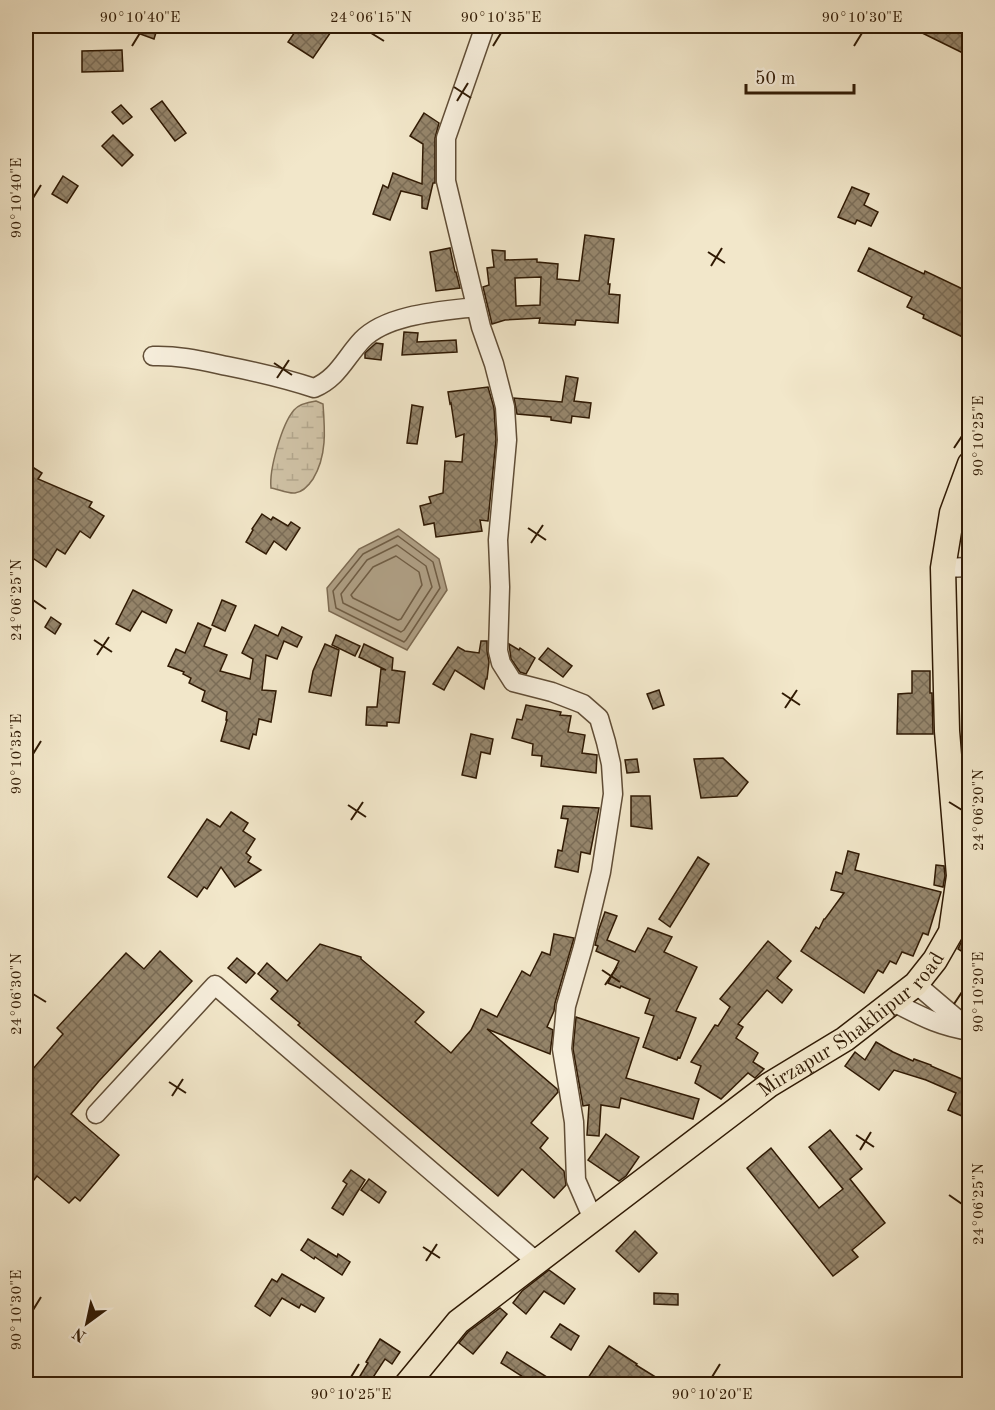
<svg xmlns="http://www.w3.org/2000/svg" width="995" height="1410" font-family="'Old Standard TT',serif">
	<defs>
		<pattern id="wetland-marsh" width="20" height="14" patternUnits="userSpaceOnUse" patternTransform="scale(1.5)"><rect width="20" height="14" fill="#d1c4a8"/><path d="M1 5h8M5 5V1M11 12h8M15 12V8" fill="none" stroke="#b4a88f"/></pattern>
		<pattern id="building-cross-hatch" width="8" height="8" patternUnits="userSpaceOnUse" patternTransform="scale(1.5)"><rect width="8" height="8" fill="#95856b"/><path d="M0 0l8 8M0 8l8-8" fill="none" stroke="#7a6c56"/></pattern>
	</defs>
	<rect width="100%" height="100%" fill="#f2e7ca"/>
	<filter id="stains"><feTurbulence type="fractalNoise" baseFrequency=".00333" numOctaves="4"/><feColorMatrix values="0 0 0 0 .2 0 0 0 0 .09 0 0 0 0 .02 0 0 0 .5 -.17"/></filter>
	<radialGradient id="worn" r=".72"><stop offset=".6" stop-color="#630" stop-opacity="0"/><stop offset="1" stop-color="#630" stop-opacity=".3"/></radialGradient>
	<path fill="url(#wetland-marsh)" stroke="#806f56" stroke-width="1.5" d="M 316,401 L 323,404 C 325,430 327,456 313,479 C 309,485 303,492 295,493 C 288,494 278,489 271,488 C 269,469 282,424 294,410 C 299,404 309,402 316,401 Z"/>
	<polygon fill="#b0a187" stroke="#7d6b53" stroke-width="1.5" points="399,529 439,559 447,590 407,650 329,611 327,588 359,549"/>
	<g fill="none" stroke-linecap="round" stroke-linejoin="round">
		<g stroke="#705e46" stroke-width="1.5">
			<polygon points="398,536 433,562 440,588 406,640 404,642 336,608 333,591 363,554"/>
			<polygon points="397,545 426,566 432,587 404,630 401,632 343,603 341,594 367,560"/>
			<polygon points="396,556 419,572 422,585 401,619 398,620 353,598 351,595 373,567"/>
		</g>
	</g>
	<g fill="url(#building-cross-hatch)" stroke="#301a04" stroke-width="1.5" fill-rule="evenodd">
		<polygon points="122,26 158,26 154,39 121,27"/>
		<polygon points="299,26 335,26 313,58 288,42"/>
		<polygon points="908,26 954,26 969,33 969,56"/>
		<polygon points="122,50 123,71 82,72 82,51"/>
		<polygon points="162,101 186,133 175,141 151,109"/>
		<polygon points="121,105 132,117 123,124 112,112"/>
		<polygon points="424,113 439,123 435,138 435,183 433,183 427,209 422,208 422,196 401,191 390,220 373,214 383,185 388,188 393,173 422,184 423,144 410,136"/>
		<polygon points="113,135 133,155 122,166 102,146"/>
		<polygon points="63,176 78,186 67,203 52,194"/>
		<polygon points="852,187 869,194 864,205 878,212 871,226 857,220 855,224 838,217"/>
		<path d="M 585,235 L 614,239 L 608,284 L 610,284 L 609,294 L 620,295 L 618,323 L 576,320 L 575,325 L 539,323 L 540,318 L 505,320 L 492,324 L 483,287 L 489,285 L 487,268 L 494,267 L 492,250 L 505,251 L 505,260 L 537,259 L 537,262 L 558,264 L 557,279 L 579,281 ZM 541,277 L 540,305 L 516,306 L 515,278 Z"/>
		<polygon points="450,248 455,272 456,272 460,288 436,291 430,252"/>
		<polygon points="869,248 924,274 925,271 969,292 969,340 923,318 924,315 907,307 912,297 858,271"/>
		<polygon points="404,332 418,333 417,342 456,340 457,352 402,355"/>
		<polygon points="376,343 383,344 381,360 365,358 365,353"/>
		<polygon points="566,376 578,378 574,401 591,403 589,418 572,416 571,423 551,420 551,417 517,414 514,398 562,402"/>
		<polygon points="488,387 494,408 496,440 488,521 480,520 482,531 436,537 434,523 424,525 420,506 431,503 429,497 443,493 445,461 462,462 464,434 456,437 451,403 450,404 448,392"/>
		<polygon points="412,405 423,407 417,444 407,443"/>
		<polygon points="26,463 42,473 38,479 92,502 89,507 104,516 90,538 80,531 65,554 57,549 46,567 34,559 26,571"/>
		<polygon points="262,514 271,520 273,517 288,526 291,522 300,528 286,550 274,541 266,554 246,542 253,530 252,529"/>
		<polygon points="133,590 172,610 166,623 142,611 130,631 116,624"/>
		<polygon points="222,600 236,606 225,631 212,625"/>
		<polygon points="51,617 61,624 55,634 45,627"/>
		<polygon points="198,623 211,629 204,646 227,655 220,671 250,679 253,659 242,653 255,625 278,636 282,627 302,637 297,647 284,641 277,659 266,655 262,690 276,691 271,722 259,719 256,735 253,734 249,749 221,741 227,720 226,720 227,712 202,701 205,691 189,683 191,678 183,674 184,672 168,666 176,649 185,653"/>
		<polygon points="336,635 360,646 355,656 332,645"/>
		<polygon points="481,641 487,641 487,651 489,662 487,679 486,679 484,689 455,670 444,690 433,684 458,647 465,651 479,653"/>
		<polygon points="325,644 339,650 331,696 309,692 313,671"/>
		<polygon points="364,644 393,658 392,670 405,672 399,723 387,722 387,726 366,725 367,707 377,707 381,669 386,670 359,657"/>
		<polygon points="509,644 519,650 520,648 535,658 526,674 520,672 511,659"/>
		<polygon points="548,648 572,666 563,677 539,659"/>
		<polygon points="912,671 930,671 930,693 932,693 933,734 897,734 898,694 912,693"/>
		<polygon points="659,690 664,705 653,709 647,694"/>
		<polygon points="526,705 561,712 560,715 571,716 568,732 585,735 582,753 597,755 596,773 541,766 542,756 532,755 533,744 512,738 517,719 522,720"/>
		<polygon points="471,734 493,739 490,754 481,752 476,778 462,775"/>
		<polygon points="723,758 748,782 737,796 701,798 694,759"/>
		<polygon points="637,759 639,772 627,773 625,760"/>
		<polygon points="631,796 650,796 652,829 631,826"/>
		<polygon points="563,806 599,808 590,854 581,852 578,872 555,867 558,850 562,851 568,819 561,818"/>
		<polygon points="231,812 248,823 243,831 255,839 246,853 251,857 248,862 261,870 235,887 221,867 207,889 204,887 197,897 168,877 207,819 220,827"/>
		<polygon points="848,851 859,854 855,870 941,892 928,935 923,933 913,956 902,952 896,964 890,961 883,973 878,970 864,993 801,951 816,927 819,929 824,919 825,919 844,893 831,890 836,872 842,874"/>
		<polygon points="698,857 709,864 670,927 659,919"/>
		<polygon points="936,865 944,866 945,876 943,887 934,885"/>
		<polygon points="969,910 969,956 958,949 965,934"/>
		<polygon points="605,912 617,916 607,940 635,952 648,928 672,937 664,952 697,967 676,1011 696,1018 680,1058 678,1057 677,1060 643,1047 654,1016 645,1013 650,999 621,986 620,988 608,983 619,961 596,951 598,946 595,945 599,929"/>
		<polygon points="554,934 574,938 555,1003 554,1011 547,1027 553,1030 550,1054 487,1029 557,1089 558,1092 531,1123 548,1138 540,1148 564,1171 566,1185 554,1198 522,1169 498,1196 298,1025 300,1023 271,999 278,991 258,974 267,963 287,981 320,944 361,957 361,959 424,1012 415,1022 451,1053 471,1030 481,1009 497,1017 522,971 530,976 542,952 550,955"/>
		<polygon points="768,941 791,961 777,978 792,990 782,1003 767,990 738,1024 743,1027 736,1038 758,1053 753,1062 764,1069 755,1078 748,1073 721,1099 695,1083 701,1066 691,1062 715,1025 718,1026 730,1007 720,999"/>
		<polygon points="160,951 192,981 99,1081 71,1114 119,1155 80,1201 75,1197 69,1203 37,1176 26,1190 26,1077 63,1034 57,1028 126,953 144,969"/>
		<polygon points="237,958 255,973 246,983 228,968"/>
		<polygon points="576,1017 639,1038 626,1078 699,1099 693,1119 621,1098 619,1108 601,1105 599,1136 587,1135 589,1105 583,1106 573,1049"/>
		<polygon points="876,1042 893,1052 913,1061 914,1059 931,1065 931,1066 969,1082 969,1119 948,1110 956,1093 926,1080 894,1070 879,1090 845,1066 855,1052 865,1060"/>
		<polygon points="830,1130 862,1169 850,1179 885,1223 852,1250 858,1257 833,1276 747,1168 771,1148 819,1208 843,1189 809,1147"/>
		<polygon points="606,1134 639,1157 626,1176 619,1181 588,1160"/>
		<polygon points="351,1170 365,1180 343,1215 332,1208 347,1184 343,1181"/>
		<polygon points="369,1179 386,1192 379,1203 361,1190"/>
		<polygon points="635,1231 657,1253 639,1272 616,1251"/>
		<polygon points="308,1239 337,1257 338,1254 350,1262 342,1275 315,1257 314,1259 301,1250"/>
		<polygon points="549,1270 575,1289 564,1304 544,1291 526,1314 513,1303 522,1291"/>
		<polygon points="282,1274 324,1298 315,1312 301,1304 299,1308 282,1298 270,1316 255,1306 272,1279 277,1282"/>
		<polygon points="654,1293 678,1294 678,1305 654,1304"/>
		<polygon points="500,1308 507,1314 473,1354 459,1343 468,1332"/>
		<polygon points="560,1324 579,1336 571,1350 551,1337"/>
		<polygon points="380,1339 400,1352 392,1364 385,1359 370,1382 360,1376 368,1363 366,1362"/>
		<polygon points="609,1346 637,1364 636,1365 667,1384 584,1384"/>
		<polygon points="507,1352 558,1384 534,1384 501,1363"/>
	</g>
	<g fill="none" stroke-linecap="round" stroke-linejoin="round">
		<g stroke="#604d36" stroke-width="21">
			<g id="minor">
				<polyline points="485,26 446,138 446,181 481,327 494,364 505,407 507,440 498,540 500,587 498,651 501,663 513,682 552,692 583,704 599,718 606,742 611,764 613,794 601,872 583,947 566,1006 562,1049 574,1122 576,1180 593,1219"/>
				<path d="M 153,356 C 178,355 203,361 227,366 C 257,372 284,378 314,388 C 338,378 345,358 362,340 C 387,314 442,311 476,307"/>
				<polyline points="943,568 970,567"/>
				<polyline points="916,984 970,1030"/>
				<path d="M 893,1002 C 921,1016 938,1026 970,1031"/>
				<polyline points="96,1114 215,985 537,1262"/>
			</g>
		</g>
		<g stroke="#301a04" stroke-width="27">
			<g id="major">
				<path id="s1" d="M 407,1384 L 458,1322 L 769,1085 L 845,1039 L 916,984 L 935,960 L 951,932 L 959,876 L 947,731 L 943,568 L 952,513 L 970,464"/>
			</g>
		</g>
		<use href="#minor" stroke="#f7efdd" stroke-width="18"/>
		<use href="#major" stroke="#f2e7ca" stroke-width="24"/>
	</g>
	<path fill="none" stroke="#301a04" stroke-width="2" d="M 371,33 L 384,41M 132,46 L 140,33M 493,46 L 501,33M 854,46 L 862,33M 454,87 L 471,98M 457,101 L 468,83M 33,198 L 41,185M 708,252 L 725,263M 711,266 L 722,248M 274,363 L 292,375M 277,378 L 289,360M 954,448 L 962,436M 528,528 L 546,540M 531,543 L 543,525M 33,600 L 46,609M 94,640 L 112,652M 97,655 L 109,637M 782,693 L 800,705M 785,708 L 797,690M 33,754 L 41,741M 949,802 L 962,810M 348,805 L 366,817M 351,820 L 363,802M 602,970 L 620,982M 605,985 L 617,967M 33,994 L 46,1002M 954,1004 L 962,992M 169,1082 L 186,1093M 172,1096 L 183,1079M 856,1135 L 874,1147M 860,1150 L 871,1132M 949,1195 L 962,1204M 423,1247 L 440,1258M 426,1261 L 437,1244M 33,1310 L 41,1297M 351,1377 L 359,1364M 712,1377 L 720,1364"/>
	<g text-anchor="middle" stroke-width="5" stroke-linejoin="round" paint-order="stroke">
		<g font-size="21" fill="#301a04" stroke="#f7efdd">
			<text dy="7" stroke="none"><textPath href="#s1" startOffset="574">Mirzapur Shakhipur road</textPath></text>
		</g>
	</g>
	<rect width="995" height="1410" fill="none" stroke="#f2e7ca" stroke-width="66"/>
	<g transform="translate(87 1323) rotate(213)" stroke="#f7efdd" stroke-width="4.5" paint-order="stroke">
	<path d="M0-4.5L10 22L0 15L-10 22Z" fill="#301a04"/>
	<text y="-9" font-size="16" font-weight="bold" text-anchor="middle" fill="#301a04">N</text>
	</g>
	<path d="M746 84v9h108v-9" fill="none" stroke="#301a04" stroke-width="3"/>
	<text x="755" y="84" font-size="18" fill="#301a04" stroke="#f7efdd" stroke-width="4.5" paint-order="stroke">50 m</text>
	<rect x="33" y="33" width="929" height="1344" fill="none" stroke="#301a04" stroke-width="2"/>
	<g font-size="15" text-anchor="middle" fill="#301a04">
		<text x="140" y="22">90°10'40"E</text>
		<text x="371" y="22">24°06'15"N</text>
		<text x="501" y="22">90°10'35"E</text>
		<text x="862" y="22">90°10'30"E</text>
		<text transform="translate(16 198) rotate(-90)" y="5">90°10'40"E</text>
		<text transform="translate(978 436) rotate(-90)" y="5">90°10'25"E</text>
		<text transform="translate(16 600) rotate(-90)" y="5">24°06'25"N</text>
		<text transform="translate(16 754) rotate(-90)" y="5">90°10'35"E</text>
		<text transform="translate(978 810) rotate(-90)" y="5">24°06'20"N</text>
		<text transform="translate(978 992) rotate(-90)" y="5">90°10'20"E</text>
		<text transform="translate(16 994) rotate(-90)" y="5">24°06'30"N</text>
		<text transform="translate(978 1204) rotate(-90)" y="5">24°06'25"N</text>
		<text transform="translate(16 1310) rotate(-90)" y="5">90°10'30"E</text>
		<text x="351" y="1399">90°10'25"E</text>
		<text x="712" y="1399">90°10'20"E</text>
	</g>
	<rect width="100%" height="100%" filter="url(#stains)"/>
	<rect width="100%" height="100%" fill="url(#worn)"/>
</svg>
